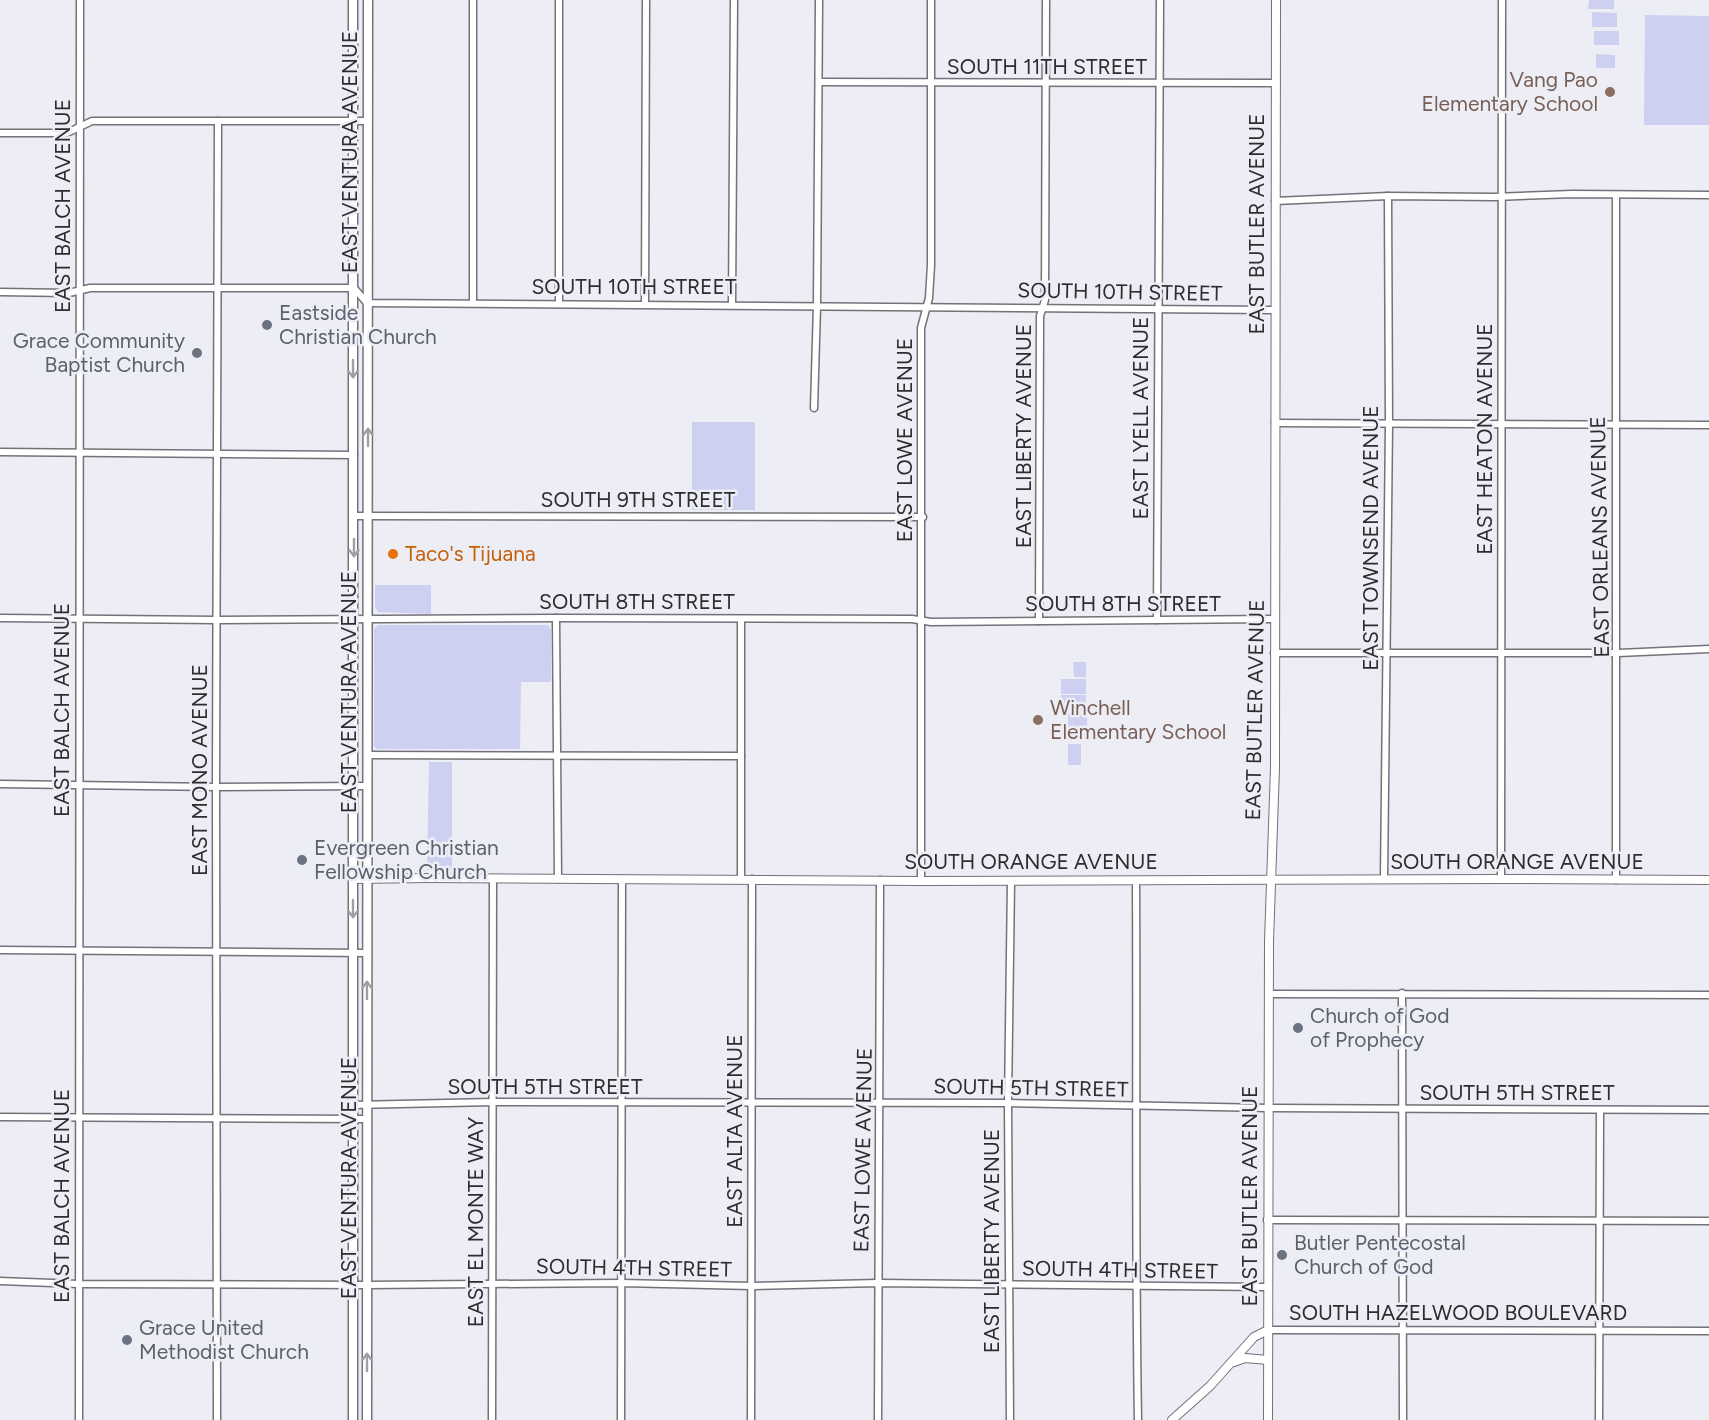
<svg xmlns="http://www.w3.org/2000/svg" width="1709" height="1420" font-family="Figtree,sans-serif">
	<rect width="100%" height="100%" fill="#ecedf5"/>
	<g fill="#cdd0f0">
		<polygon points="1589,0 1614,0 1614,9 1588,9"/>
		<polygon points="1592,12 1617,13 1617,27 1592,27"/>
		<polygon points="1645,15 1709,16 1709,125 1644,125"/>
		<rect x="1594" y="31" width="25" height="14"/>
		<polygon points="1596,54 1615,55 1615,68 1596,68"/>
		<rect x="692" y="422" width="63" height="88"/>
		<polygon points="375,585 431,585 431,614 378,612 375,607"/>
		<polygon points="378,625 548,625 551,630 551,682 521,682 520,749 376,749 374,745 374,629"/>
		<polygon points="1073,662 1086,662 1086,677 1074,677"/>
		<rect x="1061" y="679" width="25" height="15"/>
		<rect x="1061" y="695" width="25" height="15"/>
		<polygon points="1068,713 1087,714 1087,730 1068,730"/>
		<rect x="1068" y="744" width="13" height="21"/>
		<polygon points="429,762 452,762 452,870 427,870"/>
	</g>
	<g fill="none" stroke-linecap="round" stroke-linejoin="round">
		<g stroke="#727279" stroke-width="9">
			<g id="minor">
				<polyline points="819,82 1276,83"/>
				<polyline points="0,133 67,133 92,121 368,121"/>
				<polyline points="1275,201 1388,196 1494,197 1572,194 1709,195"/>
				<polyline points="0,292 69,293 90,288 354,288 367,303 1275,310"/>
				<polyline points="473,303 473,0"/>
				<polyline points="559,304 559,0"/>
				<polyline points="645,304 646,0"/>
				<polyline points="732,305 734,0"/>
				<polyline points="814,408 817,306 819,0"/>
				<polyline points="1275,423 1709,425"/>
				<polyline points="0,452 354,455"/>
				<polyline points="354,516 923,517"/>
				<polyline points="0,618 218,620 556,618 912,619 931,622 1274,619"/>
				<polyline points="556,618 558,879"/>
				<polyline points="741,620 741,879"/>
				<polyline points="1157,620 1160,0"/>
				<polyline points="1039,621 1040,316 1045,300 1046,0"/>
				<polyline points="1274,653 1618,653 1709,649"/>
				<polyline points="367,755 741,756"/>
				<polyline points="0,784 216,787 367,786"/>
				<polyline points="1384,879 1389,424 1388,196"/>
				<polyline points="1501,879 1502,0"/>
				<path d="M 1136,880 C 1137,1060 1135,1240 1138,1420"/>
				<path d="M 1616,880 C 1618,651 1615,423 1616,195"/>
				<polyline points="921,881 921,328 929,298 931,265 931,0"/>
				<polyline points="0,950 367,953"/>
				<polyline points="1402,993 1403,1420"/>
				<polyline points="1269,994 1709,995"/>
				<polyline points="353,1105 493,1102 1008,1103 1269,1108 1709,1110"/>
				<polyline points="0,1117 366,1119"/>
				<polyline points="1267,1220 1709,1221"/>
				<polyline points="0,1281 79,1284 367,1285 621,1283 752,1286 878,1283 1267,1287"/>
				<polyline points="1268,1330 1709,1331"/>
				<polyline points="79,1420 80,0"/>
				<polyline points="217,1420 216,787 218,121"/>
				<polyline points="492,1420 493,879"/>
				<polyline points="621,1420 622,879"/>
				<polyline points="751,1420 752,879"/>
				<polyline points="878,1420 880,880"/>
				<polyline points="1010,1420 1008,1103 1011,881"/>
				<polyline points="1599,1420 1600,1110"/>
			</g>
		</g>
		<g stroke="#727279" stroke-width="10">
			<g id="tertiary">
				<polyline points="353,879 427,878 921,881 1501,879 1709,880"/>
				<polyline points="1234,1362 1245,1358 1268,1360"/>
				<polyline points="1172,1420 1210,1386 1254,1337 1268,1330"/>
				<polyline points="1268,1420 1269,941 1275,768 1276,0"/>
			</g>
		</g>
		<g stroke="#727279" stroke-width="11">
			<g id="secondary">
				<polyline points="353,1420 353,0"/>
				<polyline points="367,1420 368,0"/>
			</g>
		</g>
		<use href="#minor" stroke="#fff" stroke-width="6"/>
		<use href="#tertiary" stroke="#fff" stroke-width="8"/>
		<use href="#secondary" stroke="#fff" stroke-width="8"/>
	</g>
	<defs><path id="oneway-shaft" d="M-6 0H5M1.5-3L5.5 0L1.5 3" fill="none" stroke-width="1.6" stroke-linecap="round" stroke-linejoin="round" transform="scale(1.5)"/></defs>
	<g stroke="#a0a0a2">
		<use href="#oneway-shaft" transform="translate(353 369) rotate(90)"/>
		<use href="#oneway-shaft" transform="translate(368 437) rotate(-90)"/>
		<use href="#oneway-shaft" transform="translate(354 548) rotate(90)"/>
		<use href="#oneway-shaft" transform="translate(353 909) rotate(90)"/>
		<use href="#oneway-shaft" transform="translate(367 990) rotate(-90)"/>
		<use href="#oneway-shaft" transform="translate(367 1362) rotate(-90)"/>
	</g>
	<g fill="#8d6e63" stroke="#ecedf5" stroke-width="2">
		<circle cx="1610" cy="92" r="6"/>
		<circle cx="1038" cy="720" r="6"/>
	</g>
	<g fill="#6b7280" stroke="#ecedf5" stroke-width="2">
		<circle cx="267" cy="325" r="6"/>
		<circle cx="197" cy="353" r="6"/>
		<circle cx="302" cy="860" r="6"/>
		<circle cx="1298" cy="1028" r="6"/>
		<circle cx="1282" cy="1255" r="6"/>
		<circle cx="127" cy="1340" r="6"/>
	</g>
	<circle fill="#e8710a" stroke="#ecedf5" stroke-width="2" cx="393" cy="554" r="6"/>
	<g text-anchor="middle" stroke-width="5" stroke-linejoin="round" paint-order="stroke">
		<g font-size="21" fill="#2d2d30" stroke="#ecedf5">
			<text x="1047" y="74">SOUTH 11TH STREET</text>
			<text transform="translate(350 152) rotate(-90)" y="7">EAST VENTURA AVENUE</text>
			<text transform="translate(63 206) rotate(-90)" y="7">EAST BALCH AVENUE</text>
			<text transform="translate(1257 224) rotate(-90)" y="7">EAST BUTLER AVENUE</text>
			<text x="634" y="294">SOUTH 10TH STREET</text>
			<text transform="translate(1120 292) rotate(1)" y="7">SOUTH 10TH STREET</text>
			<text transform="translate(1141 418) rotate(-90)" y="7">EAST LYELL AVENUE</text>
			<text transform="translate(1024 436) rotate(-90)" y="7">EAST LIBERTY AVENUE</text>
			<text transform="translate(1485 439) rotate(-90)" y="7">EAST HEATON AVENUE</text>
			<text transform="translate(905 440) rotate(-90)" y="7">EAST LOWE AVENUE</text>
			<text x="638" y="507">SOUTH 9TH STREET</text>
			<text transform="translate(1600 537) rotate(-91)" y="7">EAST ORLEANS AVENUE</text>
			<text transform="translate(1371 538) rotate(-90)" y="7">EAST TOWNSEND AVENUE</text>
			<text x="637" y="609">SOUTH 8TH STREET</text>
			<text x="1123" y="611">SOUTH 8TH STREET</text>
			<text transform="translate(349 692) rotate(-90)" y="7">EAST VENTURA AVENUE</text>
			<text transform="translate(62 710) rotate(-90)" y="7">EAST BALCH AVENUE</text>
			<text transform="translate(1255 710) rotate(-89)" y="7">EAST BUTLER AVENUE</text>
			<text transform="translate(200 770) rotate(-90)" y="7">EAST MONO AVENUE</text>
			<text x="1031" y="869">SOUTH ORANGE AVENUE</text>
			<text x="1517" y="869">SOUTH ORANGE AVENUE</text>
			<text x="545" y="1094">SOUTH 5TH STREET</text>
			<text transform="translate(1031 1088) rotate(1)" y="7">SOUTH 5TH STREET</text>
			<text x="1517" y="1100">SOUTH 5TH STREET</text>
			<text transform="translate(735 1131) rotate(-90)" y="7">EAST ALTA AVENUE</text>
			<text transform="translate(863 1150) rotate(-89)" y="7">EAST LOWE AVENUE</text>
			<text transform="translate(349 1178) rotate(-90)" y="7">EAST VENTURA AVENUE</text>
			<text transform="translate(62 1196) rotate(-90)" y="7">EAST BALCH AVENUE</text>
			<text transform="translate(1250 1196) rotate(-90)" y="7">EAST BUTLER AVENUE</text>
			<text transform="translate(476 1222) rotate(-90)" y="7">EAST EL MONTE WAY</text>
			<text transform="translate(992 1241) rotate(-90)" y="7">EAST LIBERTY AVENUE</text>
			<text transform="translate(634 1268) rotate(1)" y="7">SOUTH 4TH STREET</text>
			<text transform="translate(1120 1270) rotate(1)" y="7">SOUTH 4TH STREET</text>
			<text x="1458" y="1320">SOUTH HAZELWOOD BOULEVARD</text>
		</g>
		<g font-size="21" fill="#785e54" stroke="#ecedf5" text-anchor="end">
			<text x="1598" y="87">Vang Pao<tspan x="1598" dy="24">Elementary School</tspan></text>
			<text x="1050" y="715" text-anchor="start">Winchell<tspan x="1050" dy="24">Elementary School</tspan></text>
		</g>
		<g font-size="21" fill="#5b616d" stroke="#ecedf5" text-anchor="start">
			<text x="279" y="320">Eastside<tspan x="279" dy="24">Christian Church</tspan></text>
			<text x="185" y="348" text-anchor="end">Grace Community<tspan x="185" dy="24">Baptist Church</tspan></text>
			<text x="314" y="855">Evergreen Christian<tspan x="314" dy="24">Fellowship Church</tspan></text>
			<text x="1310" y="1023">Church of God<tspan x="1310" dy="24">of Prophecy</tspan></text>
			<text x="1294" y="1250">Butler Pentecostal<tspan x="1294" dy="24">Church of God</tspan></text>
			<text x="139" y="1335">Grace United<tspan x="139" dy="24">Methodist Church</tspan></text>
		</g>
		<g font-size="21" fill="#c56008" stroke="#ecedf5" text-anchor="start">
			<text x="405" y="561">Taco's Tijuana</text>
		</g>
	</g>
</svg>
